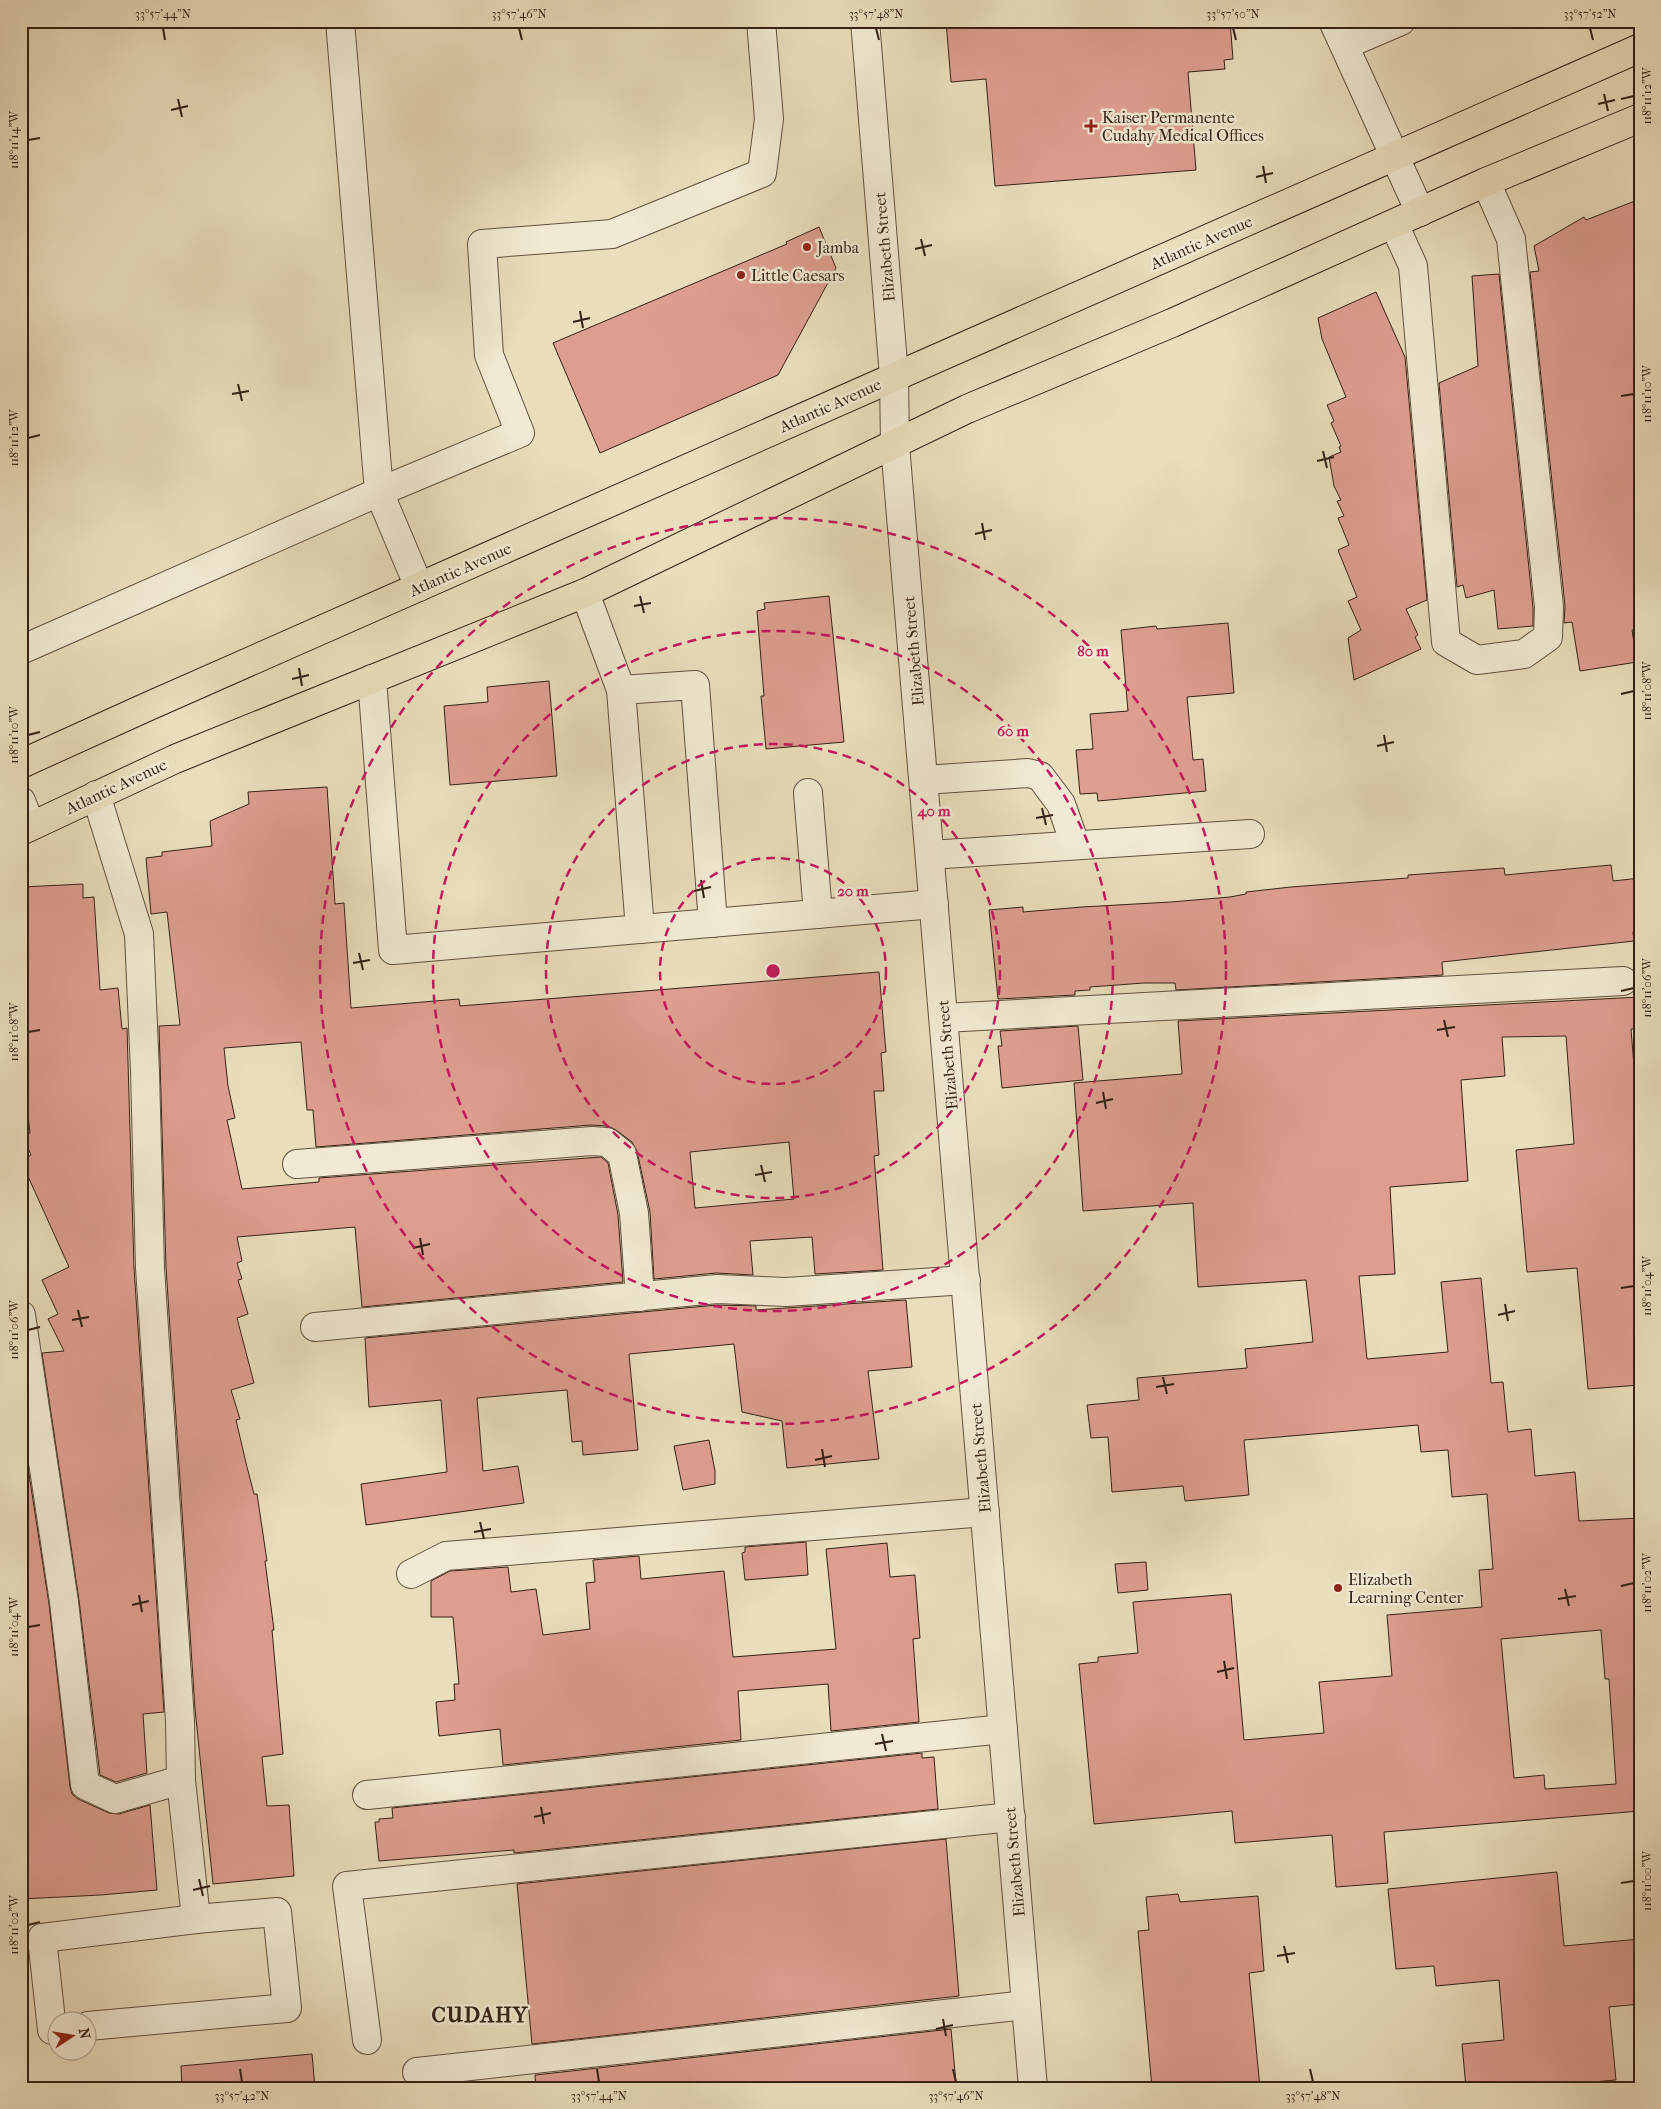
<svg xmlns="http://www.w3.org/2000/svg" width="1661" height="2109" font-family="'IM FELL French Canon',serif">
	<rect width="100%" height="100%" fill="#e9ddbc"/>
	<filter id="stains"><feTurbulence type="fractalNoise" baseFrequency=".004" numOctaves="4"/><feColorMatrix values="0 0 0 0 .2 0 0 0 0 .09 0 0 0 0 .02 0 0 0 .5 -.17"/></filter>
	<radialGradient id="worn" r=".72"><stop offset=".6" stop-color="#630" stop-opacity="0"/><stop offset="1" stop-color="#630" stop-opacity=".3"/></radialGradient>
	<g fill="#dd9e90" stroke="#352116" fill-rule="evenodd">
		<polygon points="946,21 1230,21 1233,59 1224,60 1225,69 1188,72 1196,170 995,186 986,79 951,82"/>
		<polygon points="1640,199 1640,630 1632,630 1637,662 1580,671 1572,622 1564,623 1565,606 1530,272 1539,271 1534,246 1584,217 1586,220"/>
		<polygon points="819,227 836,268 778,375 600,453 553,343 787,244 786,242"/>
		<polygon points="1499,274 1533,608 1533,626 1498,629 1494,590 1466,598 1463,585 1457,587 1439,383 1478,366 1472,276"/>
		<polygon points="1376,292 1405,357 1427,600 1406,609 1418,635 1415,637 1421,649 1354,680 1348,638 1361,630 1348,601 1357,597 1338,550 1349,545 1338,518 1344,516 1337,501 1341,500 1334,486 1329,457 1341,452 1339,447 1341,446 1331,423 1334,421 1327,405 1346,397 1322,339 1318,318"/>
		<polygon points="829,596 844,742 766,749 761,696 764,696 757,611 765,609 764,603"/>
		<polygon points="1228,623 1234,693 1187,697 1193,760 1203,759 1206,791 1098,801 1097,793 1080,794 1076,750 1093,749 1090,714 1128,711 1121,630 1156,626 1157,629"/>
		<polygon points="549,681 557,776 450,785 444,706 488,702 487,687"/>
		<path d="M 327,787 L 335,904 L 344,903 L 351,1008 L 459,999 L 460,1006 L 879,972 L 886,1052 L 881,1053 L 884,1091 L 874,1091 L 879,1155 L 874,1156 L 883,1270 L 815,1274 L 812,1237 L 750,1241 L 753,1275 L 716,1273 L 654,1279 L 650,1212 L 637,1151 L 632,1142 L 616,1130 L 608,1126 L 591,1125 L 316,1147 L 313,1110 L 307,1110 L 301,1042 L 224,1048 L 228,1086 L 235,1118 L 227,1120 L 242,1189 L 319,1182 L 319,1178 L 601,1157 L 608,1163 L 618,1215 L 623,1282 L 362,1307 L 355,1227 L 237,1237 L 242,1261 L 237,1263 L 242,1279 L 238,1280 L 248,1314 L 237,1318 L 254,1383 L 231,1390 L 240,1419 L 236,1420 L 246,1463 L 254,1494 L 257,1494 L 267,1561 L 265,1561 L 274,1630 L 272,1630 L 283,1754 L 262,1757 L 267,1806 L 289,1805 L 294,1876 L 213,1884 L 195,1709 L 166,1267 L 159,1026 L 180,1025 L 167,912 L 151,914 L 146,858 L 162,856 L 162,852 L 212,846 L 210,821 L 249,804 L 248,792 ZM 789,1142 L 794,1199 L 695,1208 L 690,1152 Z"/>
		<polygon points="1611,865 1613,881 1640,878 1640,931 1633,932 1634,941 1442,962 1443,975 1176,990 1175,983 1144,983 1090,987 1090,990 1075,991 1075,995 998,999 989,910 1023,907 1023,912 1082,907 1171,902 1230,897 1246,894 1246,892 1291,887 1408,878 1408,875 1504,868 1505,875"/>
		<polygon points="83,884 83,898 94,897 100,990 118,988 122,1029 127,1028 134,1268 164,1712 143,1714 147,1773 116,1782 100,1775 79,1600 42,1353 64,1351 48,1319 58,1314 42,1280 69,1267 21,1161 31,1155 23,1136 30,1133 21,1053 23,887"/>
		<path d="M 1640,997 L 1640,1029 L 1631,1029 L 1640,1140 L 1640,1385 L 1588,1389 L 1577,1268 L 1527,1272 L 1516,1150 L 1574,1144 L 1566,1036 L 1502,1037 L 1505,1076 L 1461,1080 L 1468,1181 L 1390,1187 L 1395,1274 L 1359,1276 L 1367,1359 L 1448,1352 L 1441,1282 L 1481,1278 L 1491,1383 L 1503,1382 L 1508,1432 L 1531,1429 L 1535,1476 L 1575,1472 L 1579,1521 L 1640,1518 L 1640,1811 L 1384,1832 L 1388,1883 L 1336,1887 L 1332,1835 L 1235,1843 L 1232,1811 L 1094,1824 L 1079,1664 L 1098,1662 L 1098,1657 L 1138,1653 L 1133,1602 L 1231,1594 L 1244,1740 L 1324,1733 L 1319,1682 L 1392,1676 L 1387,1615 L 1482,1607 L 1479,1570 L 1493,1569 L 1487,1494 L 1452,1497 L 1448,1450 L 1421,1452 L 1418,1425 L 1244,1440 L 1249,1495 L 1185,1501 L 1183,1486 L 1112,1492 L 1108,1437 L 1091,1438 L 1087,1405 L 1139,1400 L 1137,1378 L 1247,1368 L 1245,1349 L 1313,1342 L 1306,1280 L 1198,1287 L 1193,1203 L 1083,1211 L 1074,1083 L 1182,1074 L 1178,1021 ZM 1601,1630 L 1605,1679 L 1609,1679 L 1616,1784 L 1545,1789 L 1544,1775 L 1514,1778 L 1501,1639 Z"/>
		<polygon points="1078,1026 1083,1080 1002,1088 998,1046 1002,1046 1000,1031"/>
		<polygon points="906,1300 912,1367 868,1371 879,1459 787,1468 782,1421 742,1412 734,1344 629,1354 638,1450 583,1455 582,1441 572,1442 567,1390 477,1398 483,1471 518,1466 524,1503 366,1525 361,1484 447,1472 441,1400 369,1407 365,1338 717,1305 756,1306 756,1310"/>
		<polygon points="21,1422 49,1604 70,1787 72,1794 78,1799 109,1813 119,1814 150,1805 157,1890 101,1895 21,1899"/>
		<polygon points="709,1440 715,1471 715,1484 683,1490 674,1446"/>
		<polygon points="806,1542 808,1575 745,1580 742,1553 745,1552 745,1547"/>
		<polygon points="887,1543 890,1577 915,1575 920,1638 913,1639 919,1722 831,1731 828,1684 738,1691 741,1740 503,1765 500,1729 439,1736 436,1702 455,1700 454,1684 459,1684 453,1617 431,1617 431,1581 450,1571 508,1567 511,1592 536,1589 543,1635 590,1629 586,1583 595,1582 593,1560 639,1556 641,1579 724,1571 733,1657 836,1649 826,1549"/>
		<polygon points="1146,1562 1148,1590 1118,1593 1115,1564"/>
		<polygon points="922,1753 922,1758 934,1757 938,1809 514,1853 514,1850 379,1861 375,1822 379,1822 379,1819 393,1818 392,1808"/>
		<polygon points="946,1839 959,1996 532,2044 517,1884"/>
		<polygon points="1557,1872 1564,1946 1640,1939 1640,2004 1609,2007 1616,2080 1581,2083 1582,2088 1466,2088 1462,2044 1504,2040 1499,1980 1436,1986 1434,1966 1396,1969 1388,1889"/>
		<polygon points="1178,1894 1180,1902 1258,1896 1264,1971 1249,1973 1260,2088 1152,2088 1138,1931 1149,1930 1146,1897"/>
		<polygon points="951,2029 956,2083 905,2088 536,2088 535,2075"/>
		<polygon points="312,2054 315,2088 182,2088 181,2066"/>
	</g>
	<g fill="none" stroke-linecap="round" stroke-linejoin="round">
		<g stroke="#625040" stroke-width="30">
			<g id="minor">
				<polyline points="340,21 379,492 419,587"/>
				<polyline points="865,21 894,376 895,445 1033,2088"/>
				<polyline points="1333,21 1420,212"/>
				<polyline points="1345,45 1401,21"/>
				<polyline points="1394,224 1413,266 1446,642 1477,660 1524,654 1548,637 1549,607 1511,239 1486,182"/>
				<polyline points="585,593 621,690 695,685 713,923"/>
				<polyline points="21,650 379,492 520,433 489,355 482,244 612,234 762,173 769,119 761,21"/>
				<polyline points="372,679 393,950 934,904"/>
				<polyline points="621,690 640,929"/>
				<polyline points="924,780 1028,773 1040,776 1061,804 1075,844"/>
				<polyline points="808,793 818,914"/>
				<polyline points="21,801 31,826"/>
				<path d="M 930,855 C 1037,847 1143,842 1250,834"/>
				<polyline points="944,1018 1623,981"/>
				<polyline points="297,1164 592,1141 607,1142 622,1154 634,1213 640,1297"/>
				<polyline points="21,1315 64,1602 85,1785 115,1799 181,1780 180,1721 150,1268 145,1072 139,934 96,795"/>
				<polyline points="315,1327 717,1289 786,1292 966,1280"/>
				<polyline points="411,1574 446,1556 985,1512"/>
				<polyline points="181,1780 196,1919"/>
				<polyline points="367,1795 1003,1729"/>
				<polyline points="58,2029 52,2030 42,1938 196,1919 277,1912 287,2008 88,2026"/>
				<polyline points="367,2040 347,1886 1011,1817"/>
				<polyline points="417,2072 1026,2005"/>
			</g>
		</g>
		<g stroke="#352116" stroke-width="30">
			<g id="major">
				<polyline points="21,764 149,706 1640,48"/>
				<polyline points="21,831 175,759 585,593 967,409 1172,323 1486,182 1640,118"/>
			</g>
		</g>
		<use href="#minor" stroke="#f1e9d3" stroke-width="28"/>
		<use href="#major" stroke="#e9ddbc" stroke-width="28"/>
	</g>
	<path fill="none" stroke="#352116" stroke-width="2" d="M 163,28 L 165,40M 519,28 L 522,40M 876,28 L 879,40M 1233,28 L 1236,40M 1590,28 L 1593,40M 1604,94 L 1608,111M 178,99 L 182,117M 1621,99 L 1634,96M 1598,104 L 1615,100M 171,110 L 188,106M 28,140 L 40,138M 1263,166 L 1266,183M 1256,177 L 1273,173M 921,239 L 925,256M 915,249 L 932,245M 580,311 L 583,328M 573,322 L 590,318M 238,384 L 242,401M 232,394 L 249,391M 1621,396 L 1634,394M 28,438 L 40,435M 1323,451 L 1327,468M 1317,461 L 1334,457M 982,523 L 985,540M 975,534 L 992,530M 640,596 L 644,613M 634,606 L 651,603M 299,668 L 302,686M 292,679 L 309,675M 1621,694 L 1634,691M 28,735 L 40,732M 1384,735 L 1387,752M 1377,746 L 1394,742M 1042,808 L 1046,825M 1036,818 L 1053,815M 701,880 L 704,898M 694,891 L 711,887M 359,953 L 363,970M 353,963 L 370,960M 1621,991 L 1634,988M 1444,1020 L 1448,1037M 1437,1030 L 1455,1027M 28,1032 L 40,1030M 1103,1092 L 1106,1109M 1096,1103 L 1113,1099M 761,1165 L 765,1182M 755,1175 L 772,1172M 420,1238 L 423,1255M 413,1248 L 430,1244M 1621,1288 L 1634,1286M 1505,1304 L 1508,1321M 78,1310 L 82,1327M 1498,1315 L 1515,1311M 72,1320 L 89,1317M 28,1330 L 40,1327M 1163,1377 L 1167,1394M 1156,1387 L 1174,1384M 822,1449 L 825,1467M 815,1460 L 832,1456M 480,1522 L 484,1539M 474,1532 L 491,1529M 1621,1586 L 1634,1583M 1565,1589 L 1569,1606M 139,1595 L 142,1612M 1558,1599 L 1576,1596M 132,1605 L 149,1601M 28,1627 L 40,1625M 1224,1661 L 1227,1679M 1217,1672 L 1234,1668M 882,1734 L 886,1751M 875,1744 L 893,1741M 541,1807 L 544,1824M 534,1817 L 551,1813M 199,1879 L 203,1896M 1621,1883 L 1634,1881M 193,1890 L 210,1886M 28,1925 L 40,1922M 1284,1946 L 1288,1963M 1277,1956 L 1295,1953M 943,2019 L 946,2036M 936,2029 L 953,2025M 240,2069 L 242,2082M 597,2069 L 599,2082M 953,2069 L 956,2082M 1310,2069 L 1313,2082"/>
	<g fill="none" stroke="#c2185b" stroke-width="2.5" stroke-dasharray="9 6">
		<circle cx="773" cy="971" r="113"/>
		<circle cx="773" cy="971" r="227"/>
		<circle cx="773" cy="971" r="340"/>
		<circle cx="773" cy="971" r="453"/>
	</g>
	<g fill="#8f2418" stroke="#f1e9d3" stroke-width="2">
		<path d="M1088.5 118.5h5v5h5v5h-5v5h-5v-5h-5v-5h5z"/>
		<circle cx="807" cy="247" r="5"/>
		<circle cx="741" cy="275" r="5"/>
		<circle cx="1338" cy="1588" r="5"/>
	</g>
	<g text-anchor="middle" stroke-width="5" stroke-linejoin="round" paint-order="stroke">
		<g font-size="16" fill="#352116" stroke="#f1e9d3" text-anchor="start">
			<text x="1102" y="123">Kaiser Permanente<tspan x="1102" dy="18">Cudahy Medical Offices</tspan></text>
			<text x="817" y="253">Jamba</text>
			<text x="751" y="281">Little Caesars</text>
			<text x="1348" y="1585">Elizabeth<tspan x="1348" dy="18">Learning Center</tspan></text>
		</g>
		<g font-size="16" fill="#352116" stroke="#f1e9d3">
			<text transform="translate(1201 242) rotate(-24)" y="6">Atlantic Avenue</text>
			<text transform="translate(884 247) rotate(-95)" y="6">Elizabeth Street</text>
			<text transform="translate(830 405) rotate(-24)" y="6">Atlantic Avenue</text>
			<text transform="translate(460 569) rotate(-24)" y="6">Atlantic Avenue</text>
			<text transform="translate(913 651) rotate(-95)" y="6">Elizabeth Street</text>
			<text transform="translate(116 786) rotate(-25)" y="6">Atlantic Avenue</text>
			<text transform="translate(947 1055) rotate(-95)" y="6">Elizabeth Street</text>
			<text transform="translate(980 1458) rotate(-95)" y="6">Elizabeth Street</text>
			<text transform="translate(1014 1862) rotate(-95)" y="6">Elizabeth Street</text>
		</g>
		<g font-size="21" font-weight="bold" letter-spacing="1" fill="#352116" stroke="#f1e9d3">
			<text x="480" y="2022">CUDAHY</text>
		</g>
	</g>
	<circle cx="773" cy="971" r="8" fill="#c2185b" stroke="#f1e9d3" stroke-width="2.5"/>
	<g font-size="15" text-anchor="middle" font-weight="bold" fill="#c2185b" stroke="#f1e9d3" stroke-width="5" stroke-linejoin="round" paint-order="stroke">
		<text x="1093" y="656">80 m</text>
		<text x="1013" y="736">60 m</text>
		<text x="934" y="816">40 m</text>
		<text x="853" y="896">20 m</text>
	</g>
	<rect width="1661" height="2109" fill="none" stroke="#e9ddbc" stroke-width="55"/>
	<g transform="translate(72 2036) rotate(78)"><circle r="24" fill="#f1e9d3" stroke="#a69987"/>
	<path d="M0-4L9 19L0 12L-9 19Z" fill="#8f2418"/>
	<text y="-8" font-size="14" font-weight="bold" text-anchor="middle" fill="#352116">N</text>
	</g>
	<rect x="28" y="28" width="1606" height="2054" fill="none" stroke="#352116" stroke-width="2"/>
	<g font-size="12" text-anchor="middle" fill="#352116">
		<text x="163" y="18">33°57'44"N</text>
		<text x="519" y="18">33°57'46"N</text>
		<text x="876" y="18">33°57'48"N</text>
		<text x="1233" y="18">33°57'50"N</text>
		<text x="1590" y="18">33°57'52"N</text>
		<text transform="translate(1647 96) rotate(-90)" y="4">118°11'12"W</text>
		<text transform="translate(14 140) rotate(-90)" y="4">118°11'14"W</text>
		<text transform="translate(1647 394) rotate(-90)" y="4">118°11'10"W</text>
		<text transform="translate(14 438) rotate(-90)" y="4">118°11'12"W</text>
		<text transform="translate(1647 691) rotate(-90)" y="4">118°11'08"W</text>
		<text transform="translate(14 735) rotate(-90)" y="4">118°11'10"W</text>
		<text transform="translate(1647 988) rotate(-90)" y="4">118°11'06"W</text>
		<text transform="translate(14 1032) rotate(-90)" y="4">118°11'08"W</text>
		<text transform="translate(1647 1286) rotate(-90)" y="4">118°11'04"W</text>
		<text transform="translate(14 1330) rotate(-90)" y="4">118°11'06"W</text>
		<text transform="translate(1647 1583) rotate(-90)" y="4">118°11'02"W</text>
		<text transform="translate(14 1627) rotate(-90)" y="4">118°11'04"W</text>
		<text transform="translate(1647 1881) rotate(-90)" y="4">118°11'00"W</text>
		<text transform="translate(14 1925) rotate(-90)" y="4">118°11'02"W</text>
		<text x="242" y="2100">33°57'42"N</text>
		<text x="599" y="2100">33°57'44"N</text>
		<text x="956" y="2100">33°57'46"N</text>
		<text x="1313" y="2100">33°57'48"N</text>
	</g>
	<rect width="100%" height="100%" filter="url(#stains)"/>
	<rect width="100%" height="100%" fill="url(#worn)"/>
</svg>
